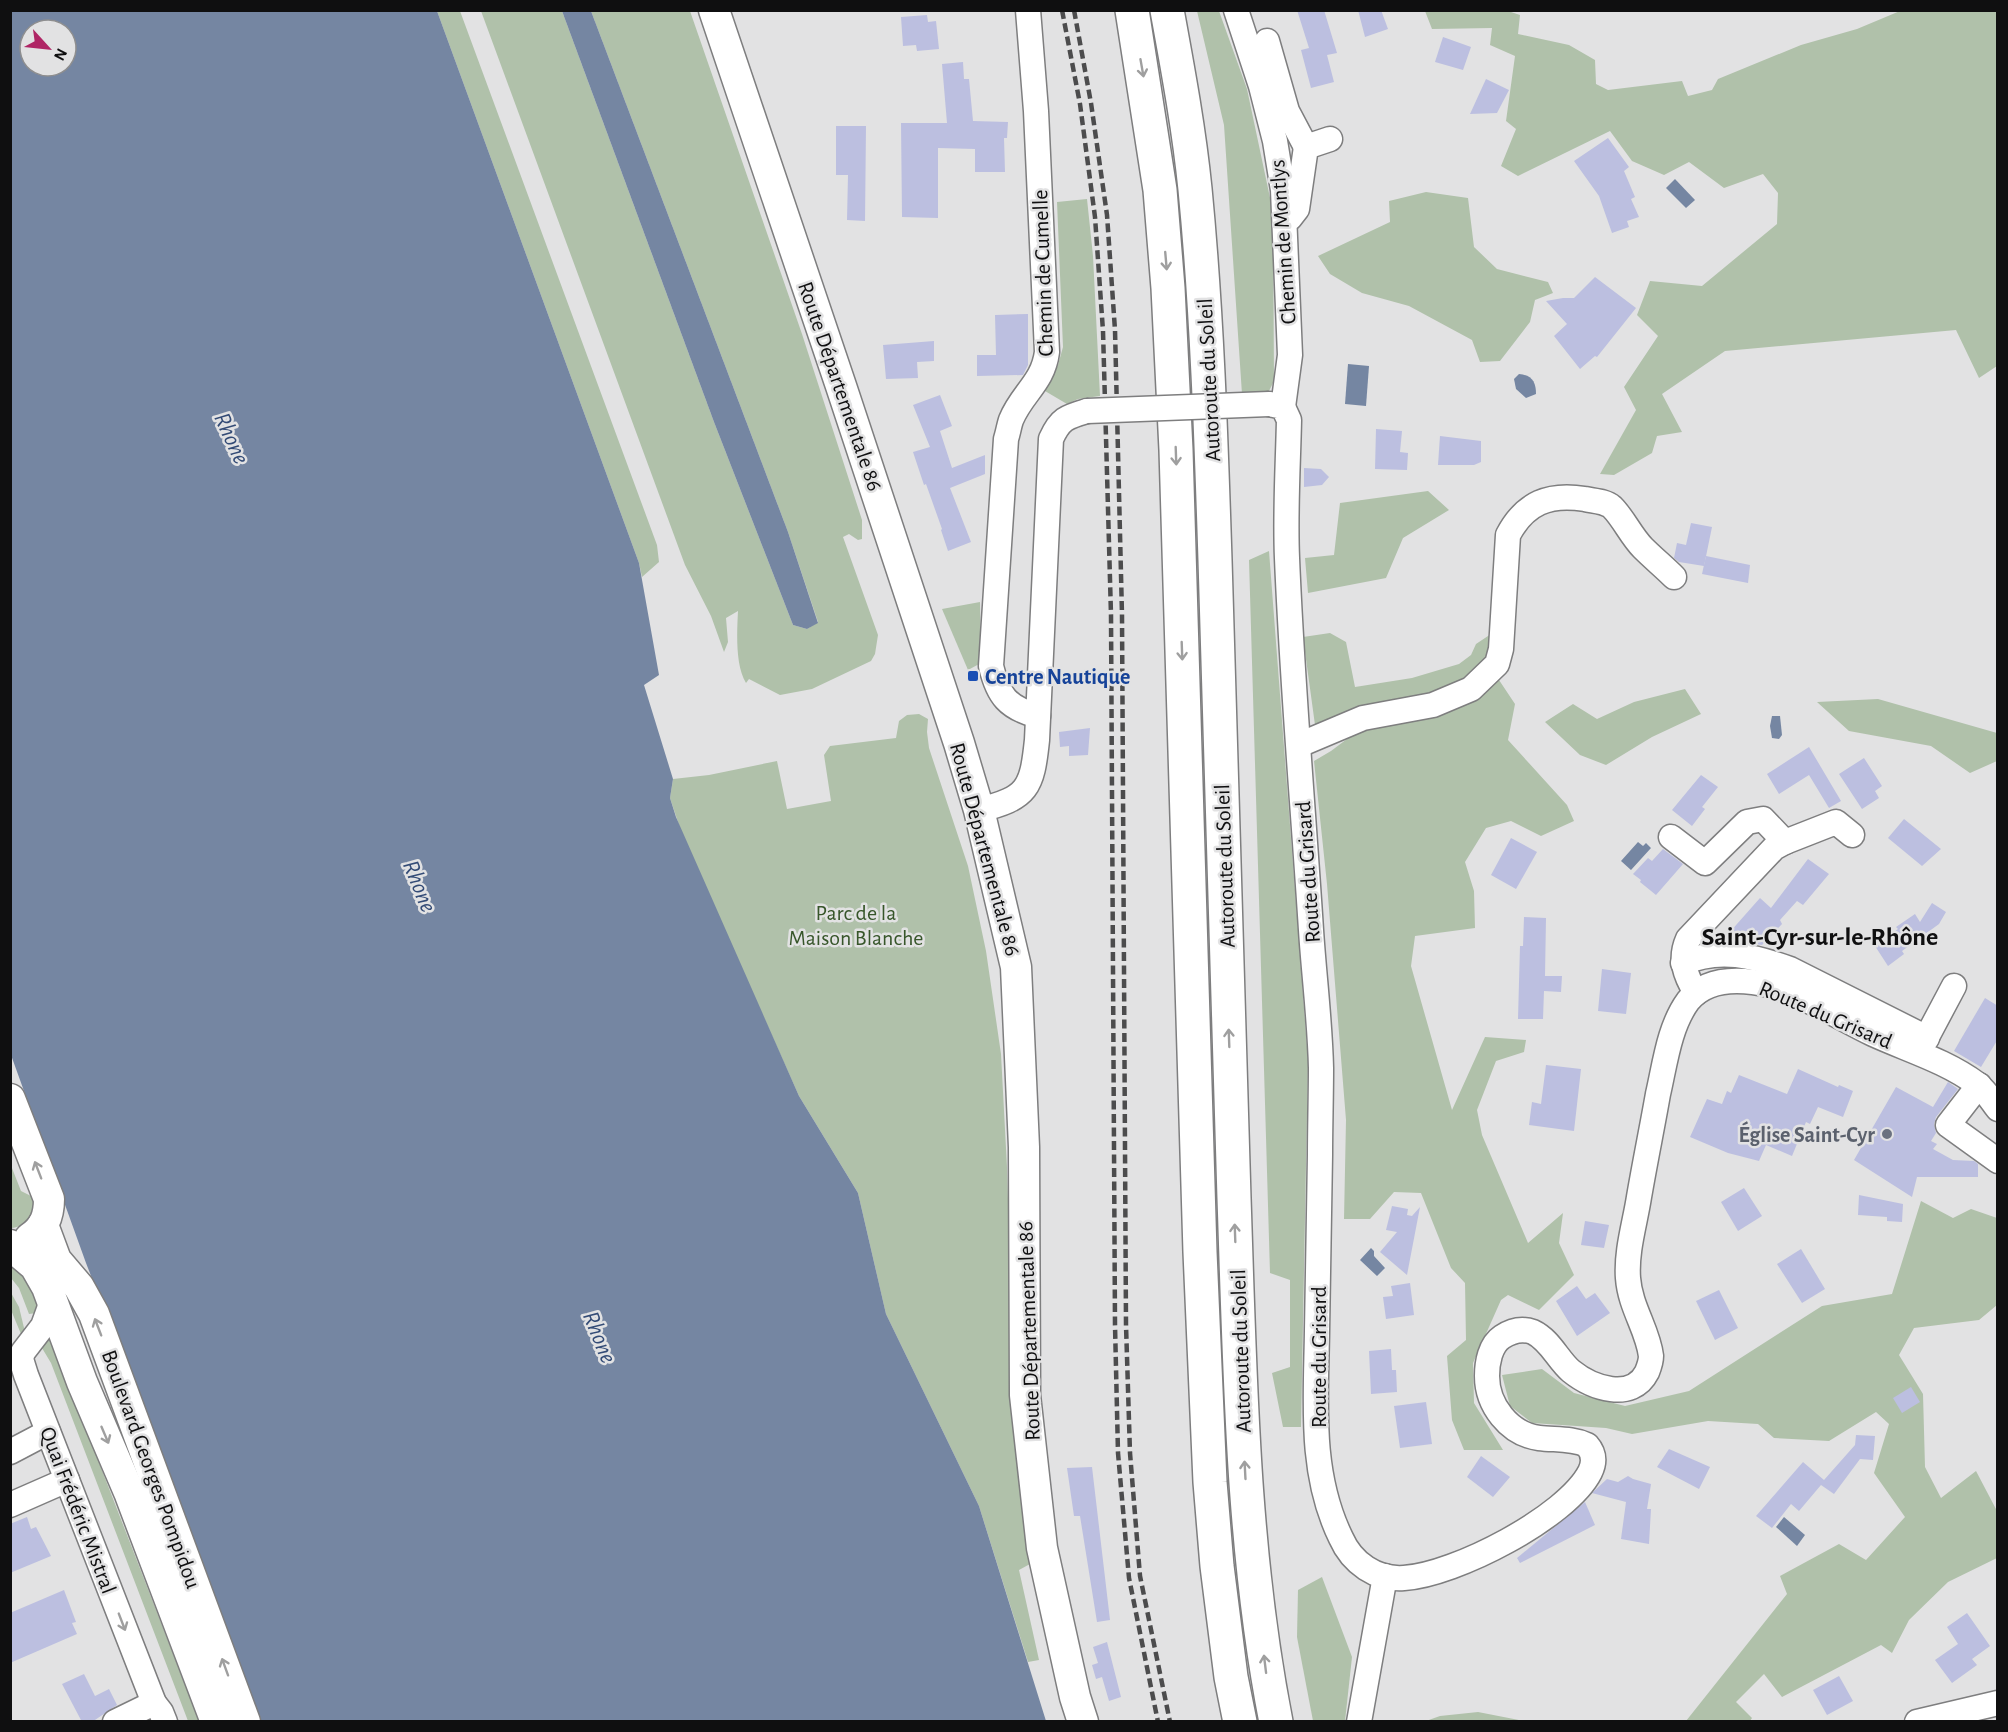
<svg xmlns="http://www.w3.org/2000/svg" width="2008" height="1732" font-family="'Alegreya Sans',sans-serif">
	<rect width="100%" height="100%" fill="#e2e2e3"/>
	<g fill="#b0c1aa">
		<polygon points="1505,10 1520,15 1518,34 1569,45 1595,60 1596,84 1608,90 1682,81 1688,96 1712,90 1718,79 1801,45 1857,29 1900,11 1997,11 1997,366 1979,378 1956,330 1725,351 1662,394 1682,432 1657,436 1652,453 1614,475 1600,474 1636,410 1624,387 1658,336 1637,315 1650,281 1702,286 1777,224 1778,193 1763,174 1724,188 1689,162 1664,175 1632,161 1610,131 1518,176 1501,166 1516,129 1506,121 1515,56 1490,45 1492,28 1432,29 1425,11"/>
		<polygon points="437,11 460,11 657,545 659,562 642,577 639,563"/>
		<path d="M 481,11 L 562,11 L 714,422 L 793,625 L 807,629 L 818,622 L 788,532 L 591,11 L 690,11 L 802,334 L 862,520 L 862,539 L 858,540 L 849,534 L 843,537 L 878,635 L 875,654 L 871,661 L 812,689 L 780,695 L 749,679 L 746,683 C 735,665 737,631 738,611 L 726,618 L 728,642 L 724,652 L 711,616 L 685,565 Z"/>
		<polygon points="1197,11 1219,11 1247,89 1273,212 1274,381 1268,393 1242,394 1224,125"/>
		<polygon points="1426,192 1468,198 1474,247 1497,269 1548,282 1553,293 1535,300 1530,322 1500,361 1480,362 1472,340 1409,306 1362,293 1330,274 1318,256 1390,222 1389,201"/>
		<polygon points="1087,199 1093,256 1100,396 1078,399 1067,404 1045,391 1058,365 1063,347 1057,202"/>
		<polygon points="1428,491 1449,510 1403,538 1386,578 1308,593 1305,558 1334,555 1340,503"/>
		<polygon points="1269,551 1308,1060 1301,1427 1283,1427 1272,1373 1290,1367 1290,1280 1270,1273 1249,560"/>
		<polygon points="980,602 981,663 968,670 942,609"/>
		<polygon points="1494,632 1492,655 1460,687 1369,708 1315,725 1303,637 1330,633 1346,642 1355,687 1412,678 1459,664 1471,655 1476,644"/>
		<polygon points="1497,677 1515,704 1508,740 1567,805 1574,821 1541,836 1511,821 1486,828 1465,862 1474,891 1475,928 1415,936 1411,966 1452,1110 1485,1037 1526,1040 1524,1052 1496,1061 1477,1110 1482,1135 1528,1243 1563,1213 1559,1243 1574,1275 1539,1310 1508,1295 1501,1300 1473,1363 1474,1403 1503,1450 1464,1450 1452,1420 1447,1356 1466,1340 1465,1283 1451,1268 1421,1193 1394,1192 1370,1219 1344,1219 1346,1120 1327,884 1314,761 1331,751 1363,727"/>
		<polygon points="1685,689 1701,714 1652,737 1606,765 1580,755 1545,722 1573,704 1597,719 1634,702"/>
		<polygon points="1878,699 1997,733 1997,761 1970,773 1931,746 1849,731 1817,702"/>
		<polygon points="919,714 928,719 927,732 929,748 968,866 986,951 1001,1054 1007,1167 1015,1422 1019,1484 1030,1564 1019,1570 1039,1660 1028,1662 979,1506 886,1314 858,1193 799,1096 683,837 670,798 673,779 709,775 777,761 787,809 831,801 824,755 830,746 896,738 899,721 907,715"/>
		<path d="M 10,1163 L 21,1191 L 33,1197 C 38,1213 27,1227 11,1228 Z"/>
		<polygon points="1921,1201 1953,1218 1971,1209 1997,1218 1997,1305 1979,1320 1914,1328 1899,1355 1923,1394 1925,1467 1941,1498 1976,1471 1997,1511 1997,1558 1948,1582 1909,1620 1892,1653 1881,1645 1782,1697 1764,1674 1736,1702 1752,1718 1750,1721 1686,1721 1787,1594 1780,1576 1839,1544 1866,1560 1905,1517 1874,1473 1889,1424 1876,1412 1829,1441 1774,1438 1758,1424 1708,1421 1632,1434 1606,1428 1532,1423 1510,1406 1502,1375 1542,1369 1574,1393 1625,1406 1689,1391 1822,1306 1892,1294"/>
		<polygon points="10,1261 19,1267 38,1297 37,1313 29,1314 19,1288 11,1278"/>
		<polygon points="10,1291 19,1307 25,1332 21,1334 11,1310"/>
		<polygon points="53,1319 79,1395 86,1429 199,1721 188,1721 51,1363 39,1343"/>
		<polygon points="1322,1577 1352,1657 1345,1721 1313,1721 1297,1637 1298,1590"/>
		<polygon points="1478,1712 1524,1721 1426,1721 1440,1716"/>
	</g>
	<g fill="#7586a2" fill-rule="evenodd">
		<path d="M 11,11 L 437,11 L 639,563 L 659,675 L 644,685 L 673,779 L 670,798 L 676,817 L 799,1096 L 858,1193 L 886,1314 L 979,1506 L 1046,1721 L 261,1721 L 175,1492 L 86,1263 L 11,1055 ZM 30,30 L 66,30 L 66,66 L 30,66 Z"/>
		<polygon points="562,11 591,11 788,532 818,623 807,629 793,625 714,422"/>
		<polygon points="1675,179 1695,200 1686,208 1666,188"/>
		<polygon points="1348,364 1369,366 1366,406 1345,404"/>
		<path d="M 1519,374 C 1532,375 1536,382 1536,394 L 1526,398 L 1516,389 L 1514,379 Z"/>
		<polygon points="1772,716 1780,716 1782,735 1779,739 1772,738 1770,726"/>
		<polygon points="1638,842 1643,846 1646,843 1651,848 1631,870 1621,861"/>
		<polygon points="1371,1248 1374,1251 1374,1256 1385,1268 1377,1276 1360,1260"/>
		<polygon points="1784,1517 1805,1535 1797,1546 1776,1527"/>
	</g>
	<g fill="#bcbfe0">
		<polygon points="1297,10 1324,10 1337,53 1327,55 1334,82 1311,88 1301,50 1309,48"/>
		<polygon points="1358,10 1381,10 1388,29 1365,37"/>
		<polygon points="927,15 928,22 936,21 939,49 917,51 916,45 903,46 901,17"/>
		<polygon points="1443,37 1471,47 1463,70 1435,62"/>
		<polygon points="963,62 964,79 969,79 973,121 1008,122 1007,138 1004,138 1005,172 975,172 975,149 938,148 938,218 902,217 901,123 947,123 942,64"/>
		<polygon points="1486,79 1509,90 1497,113 1470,114"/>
		<polygon points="836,126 866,126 865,221 847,220 848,175 836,175"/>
		<polygon points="1608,138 1629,167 1624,171 1635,197 1631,199 1639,217 1627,221 1629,227 1612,233 1599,196 1574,161"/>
		<polygon points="1595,277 1636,308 1597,357 1595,356 1580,369 1554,336 1567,324 1546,301 1563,298 1574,298"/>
		<polygon points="1028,314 1028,365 1023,375 977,376 977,355 996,355 995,315"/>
		<polygon points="934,341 934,361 917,362 918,378 886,379 883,345"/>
		<polygon points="940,395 952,426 940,431 952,468 985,455 985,474 950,488 971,542 948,551 941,530 942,529 926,484 924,485 913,452 930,447 913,405"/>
		<polygon points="1376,429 1402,431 1400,452 1408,453 1407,470 1375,469"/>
		<polygon points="1440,436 1481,441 1481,462 1474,465 1438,465"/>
		<polygon points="1304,468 1321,469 1329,477 1322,485 1304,487"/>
		<polygon points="1691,523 1712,527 1704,566 1679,562 1674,558 1677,543 1686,545"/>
		<polygon points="1706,556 1750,565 1748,583 1702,574"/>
		<polygon points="1090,728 1088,755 1069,756 1069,746 1060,747 1059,732"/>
		<polygon points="1809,747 1841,801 1829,808 1809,775 1779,794 1767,774"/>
		<polygon points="1864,758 1882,786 1875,791 1879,798 1862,809 1839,774"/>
		<polygon points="1701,775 1718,787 1702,807 1705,809 1692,826 1672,810"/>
		<polygon points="1904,819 1941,849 1922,866 1888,838"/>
		<polygon points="1511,838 1537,852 1516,889 1491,875"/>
		<polygon points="1663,849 1683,864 1656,895 1640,882 1641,880 1633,874 1648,858 1652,861"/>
		<polygon points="1808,859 1829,874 1803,905 1797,901 1780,920 1782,924 1762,945 1738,941 1729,933 1760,898 1771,908"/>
		<polygon points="1932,903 1946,912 1939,924 1902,951 1904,954 1888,966 1875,946 1898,929 1896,927 1915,914 1920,922"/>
		<polygon points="1524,917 1546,918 1545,976 1562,976 1561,992 1544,991 1543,1019 1518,1019 1520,946 1523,946"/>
		<polygon points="1602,969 1631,973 1626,1014 1598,1011"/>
		<polygon points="1985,998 1998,1006 1998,1039 1981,1067 1954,1051"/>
		<polygon points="1546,1065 1581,1069 1574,1131 1529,1125 1532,1102 1541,1104"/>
		<polygon points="1798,1069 1838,1087 1839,1085 1853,1091 1843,1117 1818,1107 1810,1124 1806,1122 1792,1156 1766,1145 1759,1161 1728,1153 1690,1137 1707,1099 1722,1104 1727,1091 1731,1093 1739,1075 1787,1094"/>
		<polygon points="1948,1082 1958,1089 1936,1117 1934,1124 1936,1133 1931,1141 1937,1144 1933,1149 1953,1160 1974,1161 1978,1164 1978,1177 1917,1177 1912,1197 1854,1160 1896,1087 1933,1107"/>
		<polygon points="1744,1188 1762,1216 1738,1231 1721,1202"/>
		<polygon points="1859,1195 1903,1204 1902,1222 1887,1221 1887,1217 1858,1215"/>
		<polygon points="1392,1206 1408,1209 1407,1215 1412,1216 1420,1207 1407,1275 1380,1252 1397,1232 1386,1230"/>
		<polygon points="1585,1221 1609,1225 1604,1248 1581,1245"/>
		<polygon points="1801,1249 1825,1289 1802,1303 1777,1264"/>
		<polygon points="1410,1283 1414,1315 1386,1319 1383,1297 1393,1296 1391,1286"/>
		<polygon points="1577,1286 1586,1299 1595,1293 1610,1313 1577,1336 1556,1301"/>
		<polygon points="1719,1290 1738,1328 1715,1340 1696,1301"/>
		<polygon points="1391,1349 1392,1370 1396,1370 1397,1392 1371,1394 1369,1351"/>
		<polygon points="1911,1387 1920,1402 1902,1413 1893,1398"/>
		<polygon points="1426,1402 1432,1444 1400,1448 1394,1406"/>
		<polygon points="1856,1435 1875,1436 1873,1460 1860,1459 1834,1494 1821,1485 1799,1511 1791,1504 1772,1528 1756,1516 1803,1462 1824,1480 1855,1445"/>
		<polygon points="1669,1449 1710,1467 1699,1489 1657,1467"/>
		<polygon points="1481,1456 1510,1477 1493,1497 1467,1477"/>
		<polygon points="1092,1467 1110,1620 1097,1622 1080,1516 1074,1516 1067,1468"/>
		<polygon points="1628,1476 1633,1479 1651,1484 1647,1509 1651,1509 1649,1544 1621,1539 1626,1502 1592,1493 1607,1479 1618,1482"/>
		<polygon points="1585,1502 1595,1525 1520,1563 1517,1558"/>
		<polygon points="27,1517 31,1529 36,1527 51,1556 10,1573 10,1524"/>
		<polygon points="64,1590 76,1622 72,1623 77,1634 10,1663 10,1613"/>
		<polygon points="1967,1613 1990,1646 1972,1659 1977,1665 1952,1683 1935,1660 1958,1644 1947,1627"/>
		<polygon points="1107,1642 1121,1697 1109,1701 1102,1677 1096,1679 1092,1665 1098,1663 1093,1647"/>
		<polygon points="84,1674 95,1696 109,1689 117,1705 92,1722 82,1722 62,1684"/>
		<polygon points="1839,1676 1853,1701 1827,1715 1813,1690"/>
	</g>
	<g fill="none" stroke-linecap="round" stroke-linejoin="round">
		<g stroke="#7e7e7f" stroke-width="27">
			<g id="minor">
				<path d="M 1028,10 L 1036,111 L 1047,352 C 1043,383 1022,393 1011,420 C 1009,426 1008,433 1006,439 L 991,666 C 998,696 1008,708 1038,716"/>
				<polyline points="1236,10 1261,86 1275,141 1283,190 1290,355 1283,407"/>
				<polyline points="1267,41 1287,111 1306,147"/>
				<polyline points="1290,218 1297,209 1306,147 1330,139"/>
				<path d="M 1269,404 L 1283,407 L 1289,420 C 1288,466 1285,512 1287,558 C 1292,682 1303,806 1311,930 C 1314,976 1320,1022 1321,1068 C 1321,1097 1320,1126 1320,1155 C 1319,1214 1318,1272 1317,1331 C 1316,1401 1309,1473 1341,1538 C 1352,1563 1376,1580 1404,1578 C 1455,1575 1567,1517 1590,1472 C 1595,1462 1594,1453 1587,1445 C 1572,1438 1555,1440 1539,1438 C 1509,1434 1487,1405 1487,1376 C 1487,1363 1490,1345 1502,1337 C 1511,1331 1522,1328 1533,1332 C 1550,1340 1558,1360 1571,1371 C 1592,1388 1632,1402 1647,1372 C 1649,1367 1651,1362 1651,1356 C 1648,1330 1630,1307 1628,1278 C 1626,1251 1635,1223 1639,1197 C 1645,1162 1652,1128 1658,1094 C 1665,1064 1669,1027 1688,1001 C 1704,981 1730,979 1753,982 C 1790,986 1839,1018 1873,1034 C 1908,1050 1946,1061 1977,1084 C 1986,1091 1991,1100 1998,1109"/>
				<path d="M 1299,745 L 1363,718 L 1433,705 L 1471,689 L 1497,664 L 1501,649 L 1508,535 C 1525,503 1549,493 1585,499 C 1594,501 1605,501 1612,507 C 1624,519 1631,536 1643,548 C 1653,558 1664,567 1674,577"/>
				<path d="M 979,810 C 1028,798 1032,788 1037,740 L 1051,439 C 1060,419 1066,417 1087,411"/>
				<polyline points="1671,837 1705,863 1747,822 1763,819 1785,842"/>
				<path d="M 1683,963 C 1719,947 1754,956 1790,969 L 1927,1038"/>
				<path d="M 1696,993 C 1685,975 1679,959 1688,939 L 1774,848 L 1785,842 L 1836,822 L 1852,835"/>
				<polyline points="1920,1050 1954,986"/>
				<polyline points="1979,1085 1948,1125 1998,1161"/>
				<polyline points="52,1301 43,1326 23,1352 21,1359 26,1375 154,1703 161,1712 165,1722"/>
				<polyline points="10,1452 48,1432"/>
				<polyline points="10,1505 67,1480"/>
				<polyline points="115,1722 154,1703"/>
				<polyline points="1359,1722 1385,1576"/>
				<polyline points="1917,1722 1998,1703"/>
			</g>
		</g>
		<g stroke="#7e7e7f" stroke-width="33">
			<g id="major">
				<polyline points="714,10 841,386 959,743 979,810 1016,967 1024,1147 1025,1395 1042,1548 1075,1697 1083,1722"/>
				<path d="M 10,1099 L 49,1199 C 49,1215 45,1228 30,1238"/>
				<polyline points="43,1225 56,1260 79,1287 94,1314 245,1722"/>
				<polyline points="10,1245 35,1266 47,1287 82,1382 129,1492 216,1722"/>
			</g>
		</g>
		<g stroke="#7e7e7f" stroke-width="36">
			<g id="highway">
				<polyline points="1132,10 1160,190 1168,288 1176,450 1200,1252 1210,1482 1217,1566 1231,1677 1240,1722"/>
				<path d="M 1167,10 C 1178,70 1189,129 1195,189 C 1207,312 1211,436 1215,560 C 1223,772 1228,985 1234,1198 C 1240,1372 1242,1549 1276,1722"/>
			</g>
		</g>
		<use href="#minor" stroke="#fff" stroke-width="24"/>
		<use href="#major" stroke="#fff" stroke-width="30"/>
		<use href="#highway" stroke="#fff" stroke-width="33"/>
		<g stroke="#4c4c4d" stroke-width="4.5" stroke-dasharray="9 4.5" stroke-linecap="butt">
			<polyline points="1062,10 1080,104 1095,217 1103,331 1111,615 1115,1325 1118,1453 1129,1578 1158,1722"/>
			<polyline points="1074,10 1091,103 1107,215 1115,330 1122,615 1126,1325 1130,1453 1140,1576 1170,1722"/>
		</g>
		<g stroke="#7e7e7f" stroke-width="27" stroke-linecap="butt">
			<polyline id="minor-bridge" points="1087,411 1269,404"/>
		</g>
		<use href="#minor-bridge" stroke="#fff" stroke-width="24"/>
	</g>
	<defs><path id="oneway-shaft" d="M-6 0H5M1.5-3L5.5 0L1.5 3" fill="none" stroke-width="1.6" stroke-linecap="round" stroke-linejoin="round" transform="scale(1.5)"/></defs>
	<g stroke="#9f9f9f">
		<use href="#oneway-shaft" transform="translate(1142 68) rotate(80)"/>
		<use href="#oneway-shaft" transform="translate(1166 261) rotate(85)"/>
		<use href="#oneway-shaft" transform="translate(1176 456) rotate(88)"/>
		<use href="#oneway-shaft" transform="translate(1182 651) rotate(88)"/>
		<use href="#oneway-shaft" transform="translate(1229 1038) rotate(-92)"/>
		<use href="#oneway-shaft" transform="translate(38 1170) rotate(-111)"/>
		<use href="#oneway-shaft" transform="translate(1235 1233) rotate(-92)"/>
		<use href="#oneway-shaft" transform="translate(98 1327) rotate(-111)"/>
		<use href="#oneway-shaft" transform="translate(105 1435) rotate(67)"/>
		<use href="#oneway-shaft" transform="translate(1245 1470) rotate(-93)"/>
		<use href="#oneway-shaft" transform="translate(122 1622) rotate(69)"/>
		<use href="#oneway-shaft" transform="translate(1265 1664) rotate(-97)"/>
		<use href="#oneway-shaft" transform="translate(225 1667) rotate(-110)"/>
	</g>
	<rect fill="#1a4fb4" stroke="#e2e2e3" stroke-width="2" x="967" y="670" width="12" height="12" rx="3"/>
	<circle fill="#6b7280" stroke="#e2e2e3" stroke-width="2" cx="1887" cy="1134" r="6"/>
	<g text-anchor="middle" stroke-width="5" stroke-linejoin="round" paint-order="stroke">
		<g font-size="22" fill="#0f0f10" stroke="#e2e2e3">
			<text transform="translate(1282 242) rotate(-94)" y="8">Chemin de Montlys</text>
			<text transform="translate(1042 273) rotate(-92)" y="8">Chemin de Cumelle</text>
			<text transform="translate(1208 380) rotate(-93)" y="8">Autoroute du Soleil</text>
			<text transform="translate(841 386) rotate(71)" y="8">Route Départementale 86</text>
			<text transform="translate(986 849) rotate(75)" y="8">Route Départementale 86</text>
			<text transform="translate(1224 866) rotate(-92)" y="8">Autoroute du Soleil</text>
			<text transform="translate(1307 872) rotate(-94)" y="8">Route du Grisard</text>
			<text transform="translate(1826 1014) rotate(23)" y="8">Route du Grisard</text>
			<text transform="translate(1028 1331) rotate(-92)" y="8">Route Départementale 86</text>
			<text transform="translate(1240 1351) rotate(-92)" y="8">Autoroute du Soleil</text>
			<text transform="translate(1318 1357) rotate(-90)" y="8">Route du Grisard</text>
			<text transform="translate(152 1469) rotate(70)" y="8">Boulevard Georges Pompidou</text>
			<text transform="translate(79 1510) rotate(69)" y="8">Quai Frédéric Mistral</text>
		</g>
		<g font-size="22" font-weight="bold" fill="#164399" stroke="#e2e2e3" text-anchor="start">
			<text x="985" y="684">Centre Nautique</text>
		</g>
		<g font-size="22" fill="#37562a" stroke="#e2e2e3">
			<text x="856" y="920">Parc de la<tspan x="856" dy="25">Maison Blanche</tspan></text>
		</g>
		<g font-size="22" font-weight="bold" fill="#5b616d" stroke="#e2e2e3" text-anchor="end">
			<text x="1875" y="1142">Église Saint-Cyr</text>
		</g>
		<g font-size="24" font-style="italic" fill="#334b76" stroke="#e2e2e3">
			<text transform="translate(232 438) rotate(66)" y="8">Rhone</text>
			<text transform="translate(420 886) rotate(68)" y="8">Rhone</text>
			<text transform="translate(600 1337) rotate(68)" y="8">Rhone</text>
		</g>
		<g font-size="26" font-weight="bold" fill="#0f0f10" stroke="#e2e2e3">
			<text x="1820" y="945">Saint-Cyr-sur-le-Rhône</text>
		</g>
	</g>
	<rect width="2008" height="1732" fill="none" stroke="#0f0f10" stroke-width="24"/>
	<g transform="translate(48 48) rotate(117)"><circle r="28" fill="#e2e2e3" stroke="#8e8e8f" stroke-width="1.5"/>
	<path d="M0-4.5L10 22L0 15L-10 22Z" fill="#af2565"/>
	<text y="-9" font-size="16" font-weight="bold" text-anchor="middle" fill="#0f0f10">N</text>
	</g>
</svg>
